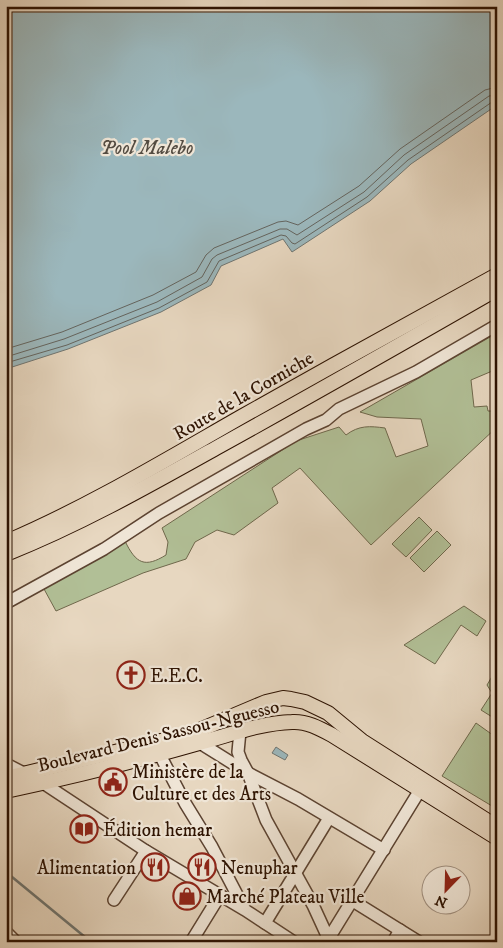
<svg xmlns="http://www.w3.org/2000/svg" width="503" height="948" font-family="'IM FELL DW Pica',serif">
	<rect width="100%" height="100%" fill="#e7d7c0"/>
	<filter id="stains"><feTurbulence type="fractalNoise" baseFrequency=".004" numOctaves="4"/><feColorMatrix values="0 0 0 0 .2 0 0 0 0 .09 0 0 0 0 .02 0 0 0 .5 -.17"/></filter>
	<radialGradient id="worn" r=".72"><stop offset=".6" stop-color="#630" stop-opacity="0"/><stop offset="1" stop-color="#630" stop-opacity=".3"/></radialGradient>
	<g fill="#b1bf96" stroke="#6f684c">
		<path d="M 497,333 L 497,369 L 471,380 L 474,407 L 487,406 L 488,411 L 497,411 L 497,427 L 371,545 L 300,468 L 272,488 L 278,503 L 234,535 L 217,530 L 195,542 L 186,559 L 143,573 L 56,611 L 44,589 L 125,541 C 136,564 145,568 166,555 L 168,542 L 162,528 L 296,441 L 339,427 L 346,435 C 359,425 370,426 385,428 L 396,457 L 428,446 L 421,419 L 377,417 L 360,412 Z"/>
		<polygon points="419,517 432,530 406,557 392,544"/>
		<polygon points="437,531 451,545 424,572 410,558"/>
		<polygon points="464,606 486,621 477,636 461,625 435,664 404,645"/>
		<polygon points="497,668 497,720 481,710 492,693 487,685"/>
		<polygon points="476,723 497,738 497,809 442,776"/>
	</g>
	<g fill="#9bb7bc" stroke="#6f7571">
		<polygon points="6,6 497,6 497,105 411,164 370,201 292,252 283,239 221,266 211,285 161,312 68,349 6,369"/>
		<polygon points="276,747 288,755 285,760 272,753"/>
	</g>
	<g fill="none" stroke-linecap="round" stroke-linejoin="round">
		<g stroke="#64645e" stroke-width="1">
			<polyline points="6,349 62,332 153,295 196,272 206,255 214,248 278,222 286,221 298,225 359,186 400,149 485,90 497,87"/>
			<polyline points="6,357 64,339 157,302 202,277 212,259 217,255 280,229 287,229 297,235 364,192 404,155 489,96 497,95"/>
			<polyline points="6,363 67,345 159,308 207,282 219,261 281,235 286,236 292,243 295,244 367,197 408,160 492,102 497,101"/>
		</g>
		<polyline stroke="#6f7571" stroke-width="2.5" points="6,872 91,942"/>
		<g stroke="#5c4331" stroke-width="14">
			<g id="minor">
				<polyline points="6,603 104,549 159,513 306,429 326,420 339,409 416,372 497,325"/>
				<polyline points="240,731 238,752 241,760 248,773 266,820 313,905 330,942"/>
				<polyline points="200,743 248,773 298,799 384,850"/>
				<polyline points="159,753 185,803 212,847 244,908"/>
				<polyline points="6,764 43,783 146,851 245,910 294,942"/>
				<polyline points="114,900 146,851"/>
				<polyline points="353,901 419,942"/>
				<polyline points="265,923 329,818"/>
				<polyline points="6,932 16,942"/>
				<polyline points="329,938 420,790"/>
				<polyline points="191,942 220,895"/>
				<polyline points="393,942 400,930"/>
			</g>
		</g>
		<g stroke="#2d1201" stroke-width="16">
			<g id="major">
				<path d="M 6,542 C 88,507 164,461 241,417 C 326,369 411,322 497,275"/>
				<path d="M 6,554 C 79,525 148,486 216,448 C 310,396 403,343 497,289"/>
				<polyline points="6,778 190,734 266,702 283,698 291,699 305,702 328,713 362,741 497,827"/>
				<path d="M 6,791 C 71,777 136,761 199,743 C 230,735 260,723 292,722 C 306,721 319,728 332,735 L 497,838"/>
			</g>
		</g>
		<use href="#minor" stroke="#efe5d6" stroke-width="11"/>
		<use href="#major" stroke="#e7d7c0" stroke-width="14"/>
	</g>
	<defs>
		<g id="church-ring" transform="scale(1.4375)"><circle r="9.5" fill="#efe5d6" stroke="#8f2418" stroke-width="1.5"/><path d="M-1.2-6h2.4v3.5h3.3v2.4h-3.3V6h-2.4V-.1h-3.3v-2.4h3.3Z" fill="#8f2418"/></g>
		<g id="civic-ring" transform="scale(1.4375)"><circle r="9.5" fill="#efe5d6" stroke="#8f2418" stroke-width="1.5"/><path d="M-.6-6.5H3V-4.5H.6V-3L4-1V1h2V6H-6V1h2V-1L-.6-3ZM-1.2 2.5V6h2.4V2.5Z" fill="#8f2418"/></g>
		<g id="library-ring" transform="scale(1.4375)"><circle r="9.5" fill="#efe5d6" stroke="#8f2418" stroke-width="1.5"/><path d="M-6-4Q-3-5.5-.7-3.5V5Q-3 3-6 4ZM6-4Q3-5.5 .7-3.5V5Q3 3 6 4Z" fill="#8f2418"/></g>
		<g id="restaurant-ring" transform="scale(1.4375)"><circle r="9.5" fill="#efe5d6" stroke="#8f2418" stroke-width="1.5"/><path d="M-5-6h1v4h1v-4h1v4h1v-4h1v5L-1.5 .5V6h-2V.5L-5-1ZM5-6V6H3V1.5H1.5Q1.5-4 5-6Z" fill="#8f2418"/></g>
		<g id="shop-ring" transform="scale(1.4375)"><circle r="9.5" fill="#efe5d6" stroke="#8f2418" stroke-width="1.5"/><path d="M-5-2.5h2.3a2.7 3.5 0 0 1 5.4 0H5L5.5 6h-11ZM-1.5-2.5h3a1.5 2.3 0 0 0-3 0Z" fill="#8f2418"/></g>
	</defs>
	<g fill-rule="evenodd">
		<use href="#church-ring" x="131" y="675"/>
		<use href="#civic-ring" x="113" y="782"/>
		<use href="#library-ring" x="84" y="829"/>
		<use href="#restaurant-ring" x="155" y="867"/>
		<use href="#restaurant-ring" x="202" y="867"/>
		<use href="#shop-ring" x="187" y="896"/>
	</g>
	<g text-anchor="middle" stroke-width="4.5" stroke-linejoin="round" paint-order="stroke">
		<g font-size="19" fill="#2d1201" stroke="#efe5d6">
			<text transform="translate(243 395) rotate(-30)" y="7">Route de la Corniche</text>
			<text transform="translate(158 735) rotate(-14)" y="7">Boulevard Denis Sassou-Nguesso</text>
		</g>
		<g font-size="19" fill="#2d1201" stroke="#efe5d6" text-anchor="start">
			<text x="150" y="682">E.E.C.</text>
			<text x="132" y="778">Ministère de la<tspan x="132" dy="22">Culture et des Arts</tspan></text>
			<text x="103" y="836">Édition hemar</text>
			<text x="136" y="874" text-anchor="end">Alimentation</text>
			<text x="221" y="874">Nenuphar</text>
			<text x="206" y="903">Marché Plateau Ville</text>
		</g>
		<g font-size="20" font-style="italic" fill="#544c42" stroke="#efe5d6">
			<text x="147" y="154">Pool Malebo</text>
		</g>
	</g>
	<rect width="503" height="948" fill="none" stroke="#e7d7c0" stroke-width="25"/>
	<rect x="8" y="8" width="488" height="933" fill="none" stroke="#2d1201" stroke-width="2.5"/>
	<rect x="12" y="12" width="478" height="923" fill="none" stroke="#2d1201"/>
	<g transform="translate(446 890) rotate(203)"><circle r="24" fill="#efe5d6" stroke="#a19181"/>
	<path d="M0-4L9 19L0 12L-9 19Z" fill="#8f2418"/>
	<text y="-8" font-size="14" font-weight="bold" text-anchor="middle" fill="#2d1201">N</text>
	</g>
	<rect width="100%" height="100%" filter="url(#stains)"/>
	<rect width="100%" height="100%" fill="url(#worn)"/>
</svg>
